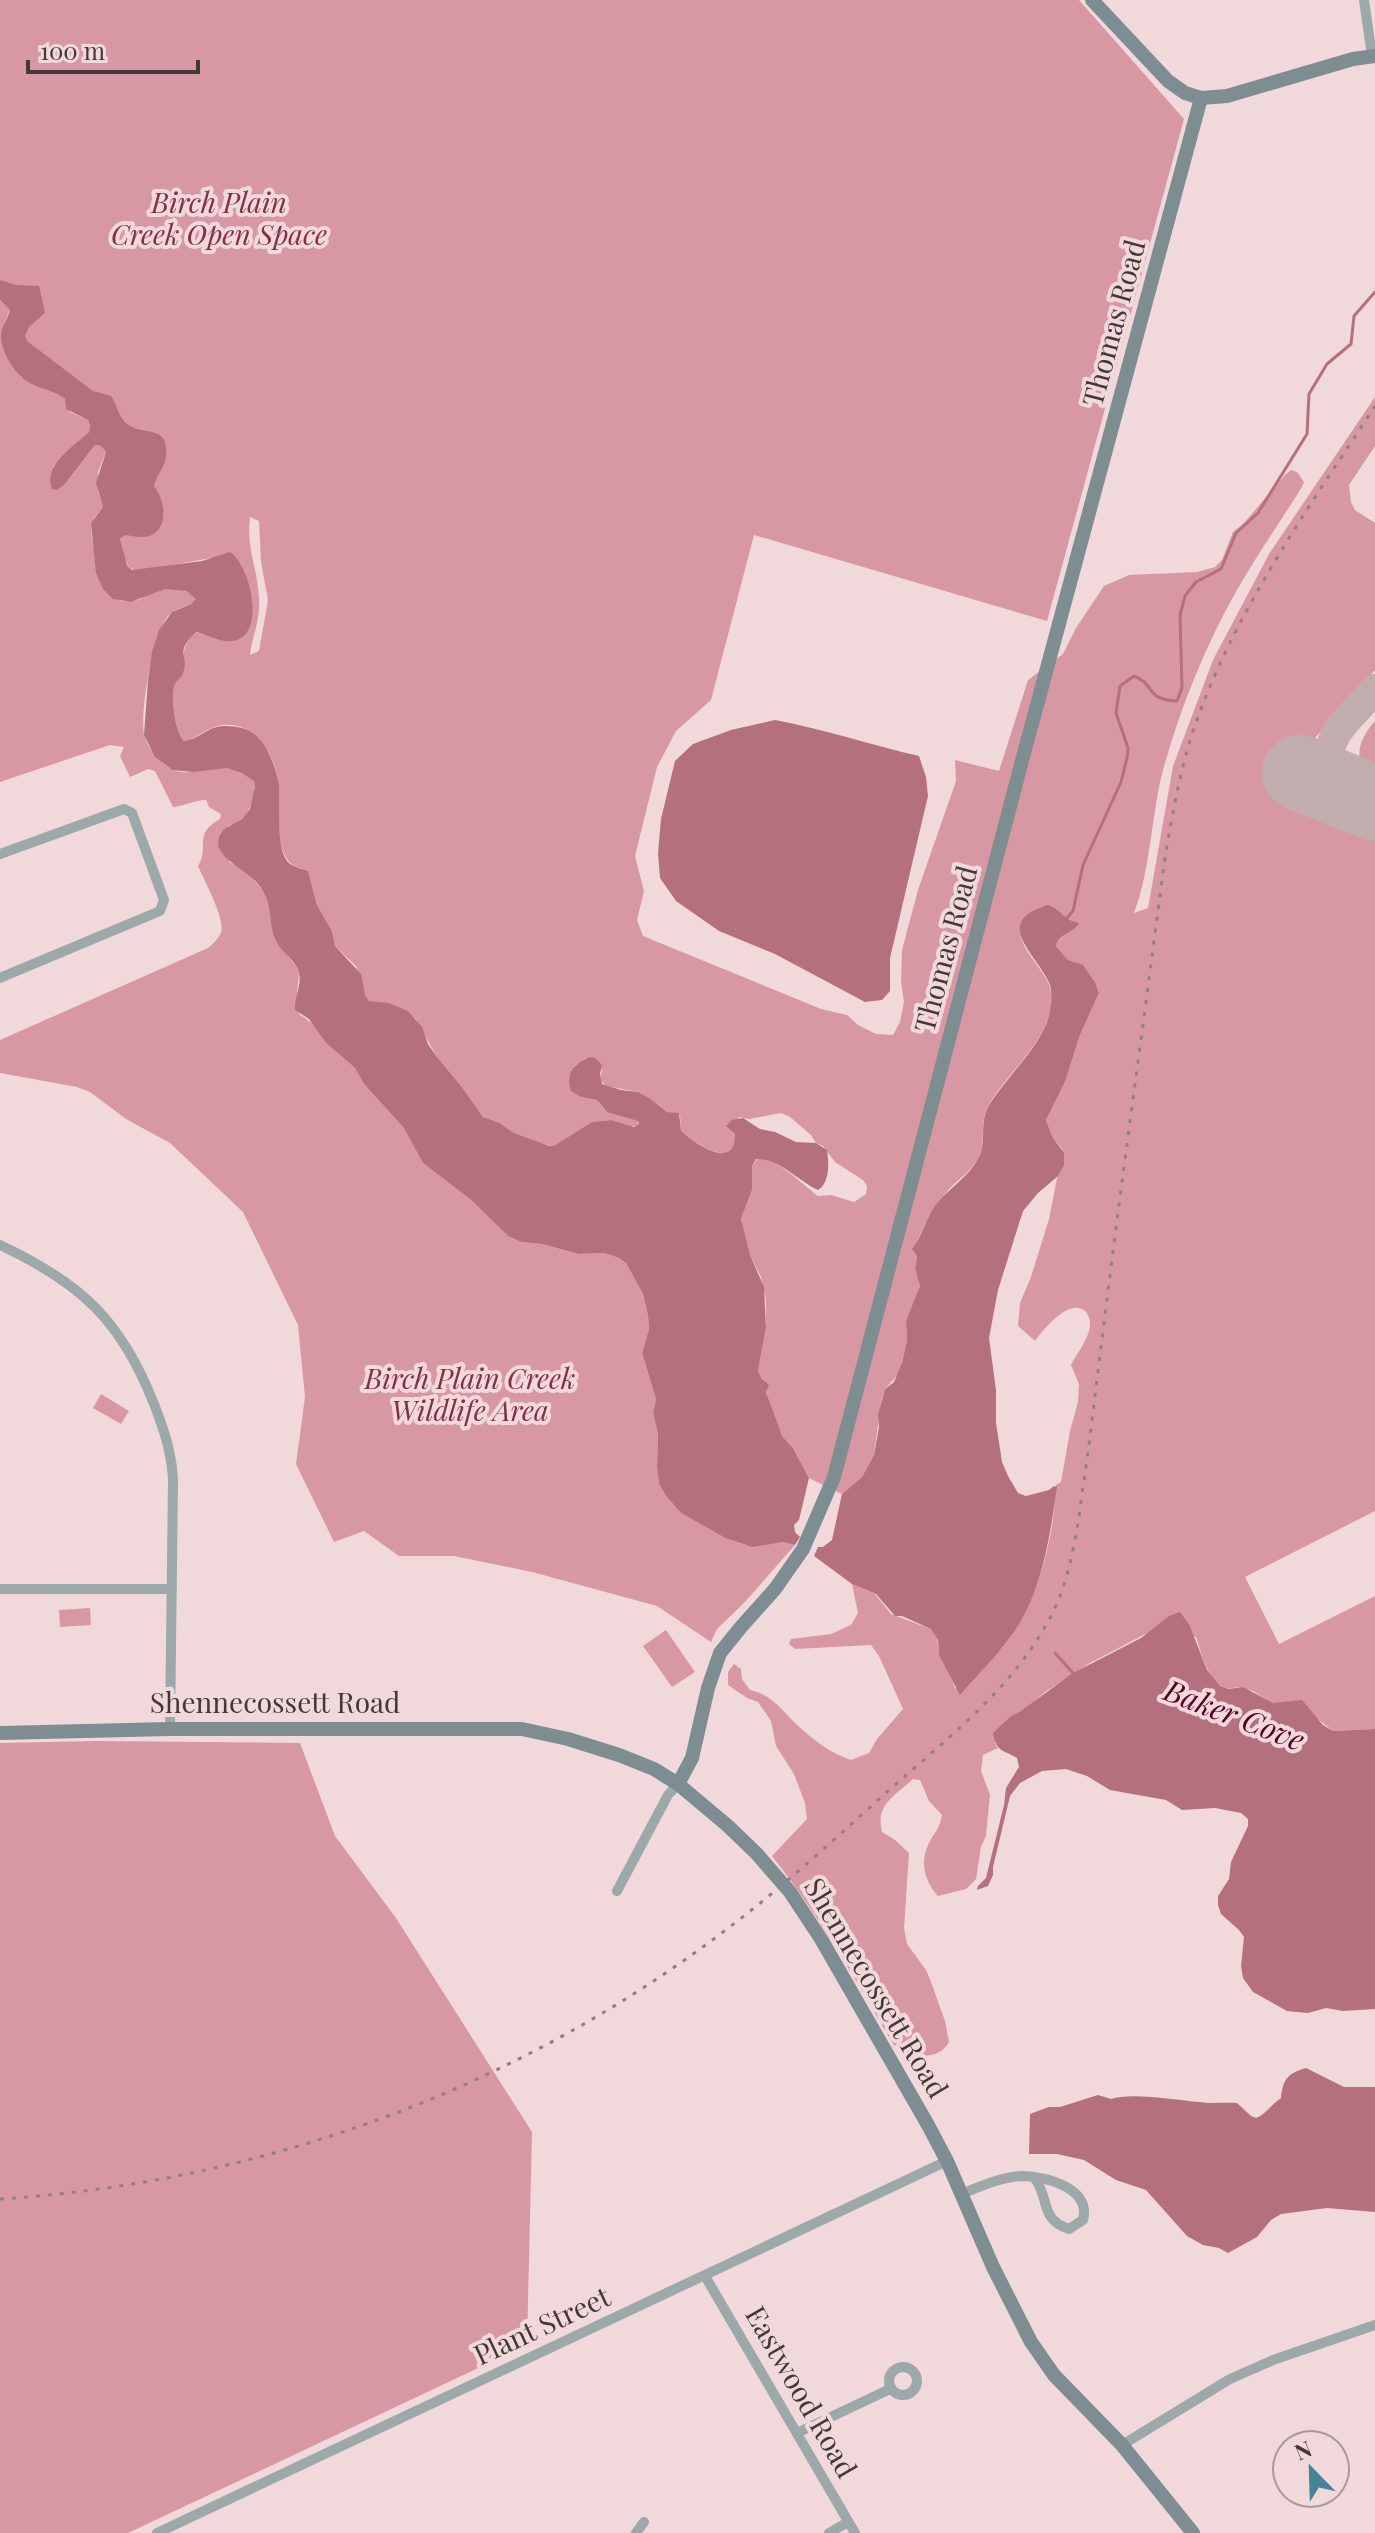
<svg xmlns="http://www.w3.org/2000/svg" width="1375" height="2533" font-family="'Playfair Display',serif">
	<rect width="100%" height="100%" fill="#f1d8db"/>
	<g fill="#d898a3" fill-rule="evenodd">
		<path d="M 0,0 L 1079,0 L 1184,119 L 1047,621 L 754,535 L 711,700 L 676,731 L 657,767 L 635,856 L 644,891 L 637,920 L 643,936 L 821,1009 L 847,1015 L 858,1025 L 876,1034 L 893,1035 L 900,1022 L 904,1002 L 901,982 L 902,950 L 918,890 L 956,781 L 955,760 L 999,771 L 1028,680 L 1063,654 L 1076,628 L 1104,586 L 1129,575 L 1197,572 L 1215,567 L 1222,560 L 1233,532 L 1244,523 L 1285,475 L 1291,470 L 1297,472 L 1304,482 L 1302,487 C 1280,522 1257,555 1237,590 C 1205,646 1180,709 1163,770 C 1151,817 1151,868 1134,913 L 1148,908 L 1173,766 L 1213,660 L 1269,554 L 1375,397 L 1375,446 L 1349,485 L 1351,502 L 1355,510 L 1375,523 L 1375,670 L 1315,738 L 1290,796 L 1375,830 L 1375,1511 L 1245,1577 L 1279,1644 L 1375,1596 L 1375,1729 L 1333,1731 L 1318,1719 L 1272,1703 L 1253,1691 L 1239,1687 L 1225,1689 C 1207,1678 1202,1656 1196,1637 L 1153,1630 L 1090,1663 L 1045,1692 L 1018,1715 L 1011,1716 L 1005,1722 L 995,1743 L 998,1748 L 983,1755 L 981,1771 L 990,1795 L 986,1836 L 981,1847 L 976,1879 L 966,1889 L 938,1896 C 925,1882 919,1862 929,1843 C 936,1829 938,1833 942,1815 L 929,1801 L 920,1780 L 913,1779 C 895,1796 875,1804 882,1832 L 895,1840 L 909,1853 L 904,1928 L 907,1944 L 926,1970 L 931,1982 L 945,2021 L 949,2042 C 937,2063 909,2057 893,2044 C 855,1979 819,1915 772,1856 L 807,1819 L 805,1803 L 794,1774 L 776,1746 L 771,1721 L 758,1702 L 747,1698 L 728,1685 L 728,1672 L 734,1664 L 741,1669 L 742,1679 L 750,1690 C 771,1694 782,1710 796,1724 C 812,1739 830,1753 851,1760 L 869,1753 L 877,1739 L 903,1709 L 879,1656 L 871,1645 L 795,1649 L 789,1644 L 791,1639 L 831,1634 L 851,1625 L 858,1613 L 852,1584 L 875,1594 L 891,1614 L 931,1629 L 937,1637 L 939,1655 L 951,1674 L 955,1689 C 970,1676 989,1663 1002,1648 C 1037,1605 1054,1540 1056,1485 L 1061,1482 L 1070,1431 L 1078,1402 L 1079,1384 L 1071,1365 C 1076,1355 1086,1342 1089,1331 C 1091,1324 1090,1317 1086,1312 C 1070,1296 1043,1330 1035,1341 L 1018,1326 L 1020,1303 L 1031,1277 L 1049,1219 L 1057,1178 L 1064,1163 L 1062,1149 L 1052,1136 L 1046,1120 L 1065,1082 L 1080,1035 L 1099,993 L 1097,986 L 1083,966 L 1068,960 L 1056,946 L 1057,942 L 1065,934 L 1067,921 L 1059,913 L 1020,932 C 1023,957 1051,972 1052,998 C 1052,1039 1005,1074 987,1108 C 980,1122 986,1142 979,1157 C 972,1170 960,1178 950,1188 C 936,1203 919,1233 913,1252 L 917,1257 L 915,1271 L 920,1282 L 919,1293 L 906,1321 L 907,1340 L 900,1372 L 885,1389 L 881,1402 L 874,1455 L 862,1477 L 842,1494 L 809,1478 L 793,1448 L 782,1436 L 773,1417 L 764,1382 L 758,1371 L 766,1328 L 766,1300 L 761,1277 L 750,1255 L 743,1233 L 741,1219 L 752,1190 L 752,1166 L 758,1158 C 782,1161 799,1182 818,1196 L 831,1195 L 854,1202 L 866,1194 L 867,1186 L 863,1180 L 835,1162 L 823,1146 L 816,1143 L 811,1135 L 790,1117 L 781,1113 L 749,1119 L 739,1117 C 738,1122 735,1126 735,1130 C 734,1136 737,1143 733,1149 C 724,1163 690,1139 681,1131 L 680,1115 L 667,1112 L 648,1097 L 638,1092 L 606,1086 L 600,1080 L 602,1070 L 585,1058 L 574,1066 L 581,1097 L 597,1100 L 604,1109 L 638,1121 L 638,1126 L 628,1126 L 611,1120 L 592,1122 L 555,1145 L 545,1146 L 514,1133 L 500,1123 L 483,1117 L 462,1087 L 437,1057 L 415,1018 L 389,1003 L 372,1003 L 366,998 L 356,966 L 335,946 L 332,931 L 317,905 L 308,871 C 300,868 291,866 287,859 C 274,840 281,808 279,786 C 276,755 253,717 217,726 C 207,729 198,736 189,740 L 184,741 C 175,731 170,697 175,684 C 177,681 181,678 182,674 C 185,653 180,649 195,632 L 232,641 L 252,600 L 241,564 L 211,558 L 137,571 C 124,568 123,551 120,539 L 124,535 L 151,535 L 160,527 L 164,514 L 115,440 L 25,359 L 22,321 L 0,295 ZM 250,517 L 259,521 L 261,562 L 268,600 L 259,651 L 250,655 C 252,636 261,619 259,599 C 258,569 246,549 250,517 Z"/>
		<path d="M 0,300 L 10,310 L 4,324 L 3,347 L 6,355 L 21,377 L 59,394 L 65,399 L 70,412 L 88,420 L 90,426 L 89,432 L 53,467 L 65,484 L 95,445 L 101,446 L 106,452 L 98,472 L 98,491 L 103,507 C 101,511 98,513 95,517 C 87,528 95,548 96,560 C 96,584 111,608 138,600 C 146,597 152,591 161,589 C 175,586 186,590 196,598 L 197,601 C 188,606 176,608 169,615 C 153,631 140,711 144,734 C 147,747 158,761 169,768 C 184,777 202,769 217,768 C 228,766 251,771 255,784 C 255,787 252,804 250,807 C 246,818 238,822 228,826 L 229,862 L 246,871 L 264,892 L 271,909 L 276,942 L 296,966 L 299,974 L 297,993 L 299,1014 L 315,1025 L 326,1043 L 355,1068 L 364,1084 L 403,1127 L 423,1163 L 471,1200 L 508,1236 L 521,1242 L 542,1244 L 577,1254 L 604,1253 L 619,1258 L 626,1263 L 643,1294 L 648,1316 L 649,1329 L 642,1353 L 656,1399 L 653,1413 L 658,1434 L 657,1467 L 659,1484 L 666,1496 L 681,1513 L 725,1538 L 745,1545 L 783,1542 L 795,1545 L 744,1603 L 717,1629 L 711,1642 L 657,1606 L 532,1572 L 454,1556 L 399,1556 L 364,1531 L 334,1542 L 296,1464 L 305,1397 L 298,1325 L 243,1212 L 170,1143 L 126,1119 L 90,1092 L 77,1087 L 0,1073 L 0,1040 L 208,948 C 213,944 218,939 221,933 C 226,920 204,880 198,866 C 210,849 192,834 220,819 L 221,814 L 209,807 L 206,800 C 194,800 185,806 173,807 L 155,771 L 148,769 L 130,777 L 120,756 L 124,747 L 110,745 L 0,782 Z"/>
		<path d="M 1375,721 L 1375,775 C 1349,762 1360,738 1375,721 Z"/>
		<polygon points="101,1394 129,1411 121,1424 93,1408"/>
		<polygon points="90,1608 91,1625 60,1627 59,1610"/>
		<polygon points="666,1630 695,1672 672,1687 643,1646"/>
		<polygon points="95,1741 300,1743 335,1836 396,1918 532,2132 527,2345 128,2533 0,2533 0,1743"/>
	</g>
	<g fill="#b5707d">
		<path d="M 0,280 L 16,285 L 39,286 L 45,313 L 29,327 L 25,336 L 27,341 L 93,391 L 111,396 C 117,405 119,418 127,424 C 144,437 169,423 166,456 C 165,468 156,475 154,486 C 164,499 170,525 152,535 C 143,539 133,536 125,535 L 120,539 L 127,565 L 132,570 L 202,561 L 230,552 C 250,564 268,637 232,641 C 220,643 207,634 196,632 C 173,654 190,654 183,673 C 182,678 177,680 175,684 C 170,697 175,731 184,741 C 199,739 210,725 225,726 C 247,726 260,734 269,754 C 274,764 277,774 279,784 C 281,804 274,850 290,864 C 295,867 302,869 308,871 L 317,905 L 332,931 L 335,946 L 361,974 L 365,995 L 369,1001 L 389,1003 L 408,1011 L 422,1027 L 428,1044 L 437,1057 L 462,1087 L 483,1117 L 500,1123 L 514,1133 L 549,1146 L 555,1145 L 592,1122 L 611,1120 L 634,1127 L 639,1124 L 638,1121 L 607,1112 L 597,1100 L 581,1097 L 571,1091 C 565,1075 574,1062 590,1057 L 595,1058 L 602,1065 L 600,1074 L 602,1084 L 621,1090 L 638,1092 L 648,1097 L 667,1112 L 679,1113 L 681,1131 C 696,1144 736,1172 735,1134 L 726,1126 L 732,1120 L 743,1118 L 760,1129 L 775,1132 L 796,1142 L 816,1143 L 827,1150 C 829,1162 830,1183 818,1190 C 798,1181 779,1158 756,1159 L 752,1166 L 752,1190 L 741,1219 L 750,1255 L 764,1287 L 766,1328 L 758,1371 L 762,1379 L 769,1385 L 766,1392 L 782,1436 L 793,1448 L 809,1478 L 799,1520 L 794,1525 L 795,1532 L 800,1537 L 795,1545 L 783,1542 L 752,1547 L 725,1538 L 681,1513 L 666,1496 L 659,1484 L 657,1467 L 658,1434 L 653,1413 L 656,1399 L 642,1353 L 649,1329 L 648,1316 L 643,1294 L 626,1263 L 619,1258 L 604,1253 L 578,1254 L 542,1244 L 521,1242 L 508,1236 L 471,1200 L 423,1163 L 403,1127 L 364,1084 L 355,1068 L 326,1043 L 309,1019 L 295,1010 C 294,997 302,986 299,973 C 296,960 283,954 277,943 C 267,925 275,904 258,884 C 245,869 226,864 218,846 L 219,837 L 224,829 L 242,819 L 250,809 L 255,786 L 254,781 L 242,773 L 227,768 L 193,772 L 172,770 L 155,757 L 144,735 L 148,680 L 152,652 L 159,630 L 172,612 L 191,604 L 196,599 L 186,591 L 165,589 L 131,602 L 113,599 L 103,589 L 96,573 L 91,523 L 103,507 L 96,483 L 106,452 L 101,446 L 95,445 L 65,484 L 57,490 L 52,489 C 43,465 73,447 89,432 L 90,426 L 88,420 L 66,409 L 65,399 C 54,390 42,390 30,383 C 15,375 0,351 1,334 C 2,325 8,319 10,310 L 0,300 Z"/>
		<path d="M 775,720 C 824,729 871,745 919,756 L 926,777 L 928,796 L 890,958 L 890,991 L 882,1000 L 865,1002 L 775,954 L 719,931 L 676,901 L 660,878 L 658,853 L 661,819 L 675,761 L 693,744 L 731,730 Z"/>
		<path d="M 1048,905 C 1062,910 1063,920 1079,923 C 1073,934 1059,933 1056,946 L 1068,960 L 1083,965 L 1096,984 L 1099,993 L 1080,1035 L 1065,1082 L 1046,1120 L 1052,1136 L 1064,1153 L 1064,1165 L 1058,1176 L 1038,1193 L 1023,1211 L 998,1290 L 989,1338 L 996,1390 L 996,1423 L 1002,1462 L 1008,1476 L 1018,1493 L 1026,1496 L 1049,1490 L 1054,1486 L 1057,1487 C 1050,1535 1043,1587 1016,1629 C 1000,1653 979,1673 960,1695 L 939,1655 L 938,1640 L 931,1629 L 902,1616 L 895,1616 L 876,1594 L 852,1584 L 814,1556 L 818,1547 L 823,1547 L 832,1540 L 842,1494 L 862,1477 L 874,1455 L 879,1427 L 878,1415 L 885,1389 L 894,1382 L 902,1363 L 907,1340 L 906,1321 L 920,1286 L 915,1269 L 917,1257 L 912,1249 C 922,1236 926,1219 935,1206 C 948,1188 970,1177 980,1155 C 986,1141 980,1121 988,1107 C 1005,1078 1040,1048 1049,1016 C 1051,1006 1053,995 1050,985 C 1039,956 989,922 1048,905 Z"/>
		<path d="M 1180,1612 L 1189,1624 L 1207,1670 L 1220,1686 L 1228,1689 L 1243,1687 L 1273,1703 L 1302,1700 L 1323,1725 L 1333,1731 L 1375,1729 L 1375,2009 L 1343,2011 L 1326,2008 L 1308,2013 L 1287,2011 L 1253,1992 L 1243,1978 L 1241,1966 L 1244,1937 L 1239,1930 L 1221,1914 L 1218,1905 L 1218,1896 L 1229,1879 L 1231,1862 L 1248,1826 L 1248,1819 L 1241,1813 L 1215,1808 L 1182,1810 L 1166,1800 L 1110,1790 L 1087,1776 L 1066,1769 L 1042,1771 L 1020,1783 L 1010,1796 L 993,1867 L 993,1875 L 988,1886 L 977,1890 L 978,1886 L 986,1878 L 1004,1805 L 1006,1788 L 1019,1767 L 1017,1758 C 1002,1749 997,1753 993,1733 L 1011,1716 L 1018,1713 L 1073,1673 L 1141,1638 L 1169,1616 Z"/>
		<path d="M 1306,2068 L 1344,2087 L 1375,2087 L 1375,2212 L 1327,2208 L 1281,2214 L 1271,2220 L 1257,2237 L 1228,2253 L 1219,2248 L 1203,2245 L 1187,2236 L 1146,2190 L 1116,2180 L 1084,2160 L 1057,2154 L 1029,2154 L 1030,2114 L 1049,2107 L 1060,2107 L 1098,2095 L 1111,2099 C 1131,2092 1176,2100 1199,2102 C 1212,2104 1225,2102 1237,2103 L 1251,2116 L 1256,2118 C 1266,2114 1272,2104 1281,2098 C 1283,2079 1287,2074 1306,2068 Z"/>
	</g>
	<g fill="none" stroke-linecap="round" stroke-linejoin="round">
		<g stroke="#b5707d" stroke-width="3">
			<path d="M 1065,920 L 1073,911 L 1083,865 L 1121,782 L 1127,758 L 1128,748 L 1116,713 L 1120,686 L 1134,676 C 1157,685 1143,699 1177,701 L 1182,688 L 1180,615 L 1185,596 L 1196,582 L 1221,569 L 1236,533 L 1258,513 L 1307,434 L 1309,394 L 1327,364 L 1351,344 L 1354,316 L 1375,292"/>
			<polyline points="1055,1653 1073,1673"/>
		</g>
		<path stroke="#c1acae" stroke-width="30" d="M 1354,795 C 1303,750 1343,727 1375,689"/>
		<polyline stroke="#c1acae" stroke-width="76" points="1300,773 1375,803"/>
		<g stroke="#9da8ab" stroke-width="10">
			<polyline points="1364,0 1372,56"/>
			<polyline points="0,854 124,809 132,813 164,900 160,911 0,978"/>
			<path d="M 0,1245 C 81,1283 121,1320 154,1404 C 164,1430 172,1453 173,1481 L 170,1729"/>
			<polyline points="0,1589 172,1589"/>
			<polyline points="617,1891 668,1795 678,1784"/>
			<path d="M 961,2194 C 979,2187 1001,2177 1021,2176 C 1045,2176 1092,2188 1083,2220 L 1069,2229 C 1039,2219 1050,2198 1035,2179"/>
			<polyline points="705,2276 855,2533"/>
			<circle cx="903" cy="2381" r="14"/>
			<polyline points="797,2433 890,2389"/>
			<polyline points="1122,2445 1230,2379 1273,2360 1375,2325"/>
			<polyline points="157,2533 947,2161"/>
			<polyline points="636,2533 644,2522"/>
			<polyline points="829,2533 848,2522"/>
		</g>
		<g stroke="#7d8d91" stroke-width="14">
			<polyline points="1092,0 1168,81 1185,93 1201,98 1227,96 1353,59 1375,56"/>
			<polyline points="0,1733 170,1729 522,1729 568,1739 619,1755 654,1769 678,1784 728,1826 757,1854 790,1892 821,1939 928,2125 947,2161 993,2267 1031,2342 1054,2375 1122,2445 1193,2533"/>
			<polyline points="678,1784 692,1758 708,1688 720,1653 741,1627 775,1589 803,1549 834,1477 1023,757 1201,98"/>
		</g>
		<path stroke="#918082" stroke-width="3" stroke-dasharray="4 8" stroke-linecap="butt" d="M 0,2199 C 264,2182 517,2089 727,1929 C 784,1886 836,1838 888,1791 C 952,1734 1027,1678 1060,1596 C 1073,1561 1078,1524 1083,1487 C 1090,1441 1095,1394 1101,1347 C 1121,1184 1144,1020 1165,857 C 1172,817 1179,776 1191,737 C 1231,616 1306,512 1375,406"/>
	</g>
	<g text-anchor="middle" stroke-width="8" stroke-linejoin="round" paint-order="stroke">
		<g font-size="28" font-style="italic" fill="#842f44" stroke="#f1d8db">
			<text x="219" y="213">Birch Plain<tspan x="219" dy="32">Creek Open Space</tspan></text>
			<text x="470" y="1389">Birch Plain Creek<tspan x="470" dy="32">Wildlife Area</tspan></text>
		</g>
		<g font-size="28" fill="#423839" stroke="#f1d8db">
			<text transform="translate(1114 323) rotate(-75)" y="10">Thomas Road</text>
			<text transform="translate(946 949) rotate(-75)" y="10">Thomas Road</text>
			<text x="275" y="1713">Shennecossett Road</text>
			<text transform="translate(876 1988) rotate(59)" y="10">Shennecossett Road</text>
			<text transform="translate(542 2326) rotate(-25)" y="10">Plant Street</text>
			<text transform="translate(801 2392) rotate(60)" y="10">Eastwood Road</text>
		</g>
		<g font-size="30" font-style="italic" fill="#570020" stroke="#f1d8db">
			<text transform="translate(1234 1716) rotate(21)" y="10">Baker Cove</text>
		</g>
	</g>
	<g transform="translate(1311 2469) rotate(337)"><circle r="38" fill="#f1d8db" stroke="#ab989a" stroke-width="2"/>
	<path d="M0-6L14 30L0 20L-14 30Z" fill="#438596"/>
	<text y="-12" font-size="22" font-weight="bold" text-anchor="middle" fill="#423839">N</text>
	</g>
	<path d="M28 60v12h170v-12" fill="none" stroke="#423839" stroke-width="4"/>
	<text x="40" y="60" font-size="24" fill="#423839" stroke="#f1d8db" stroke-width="6" paint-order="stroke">100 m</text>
</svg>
